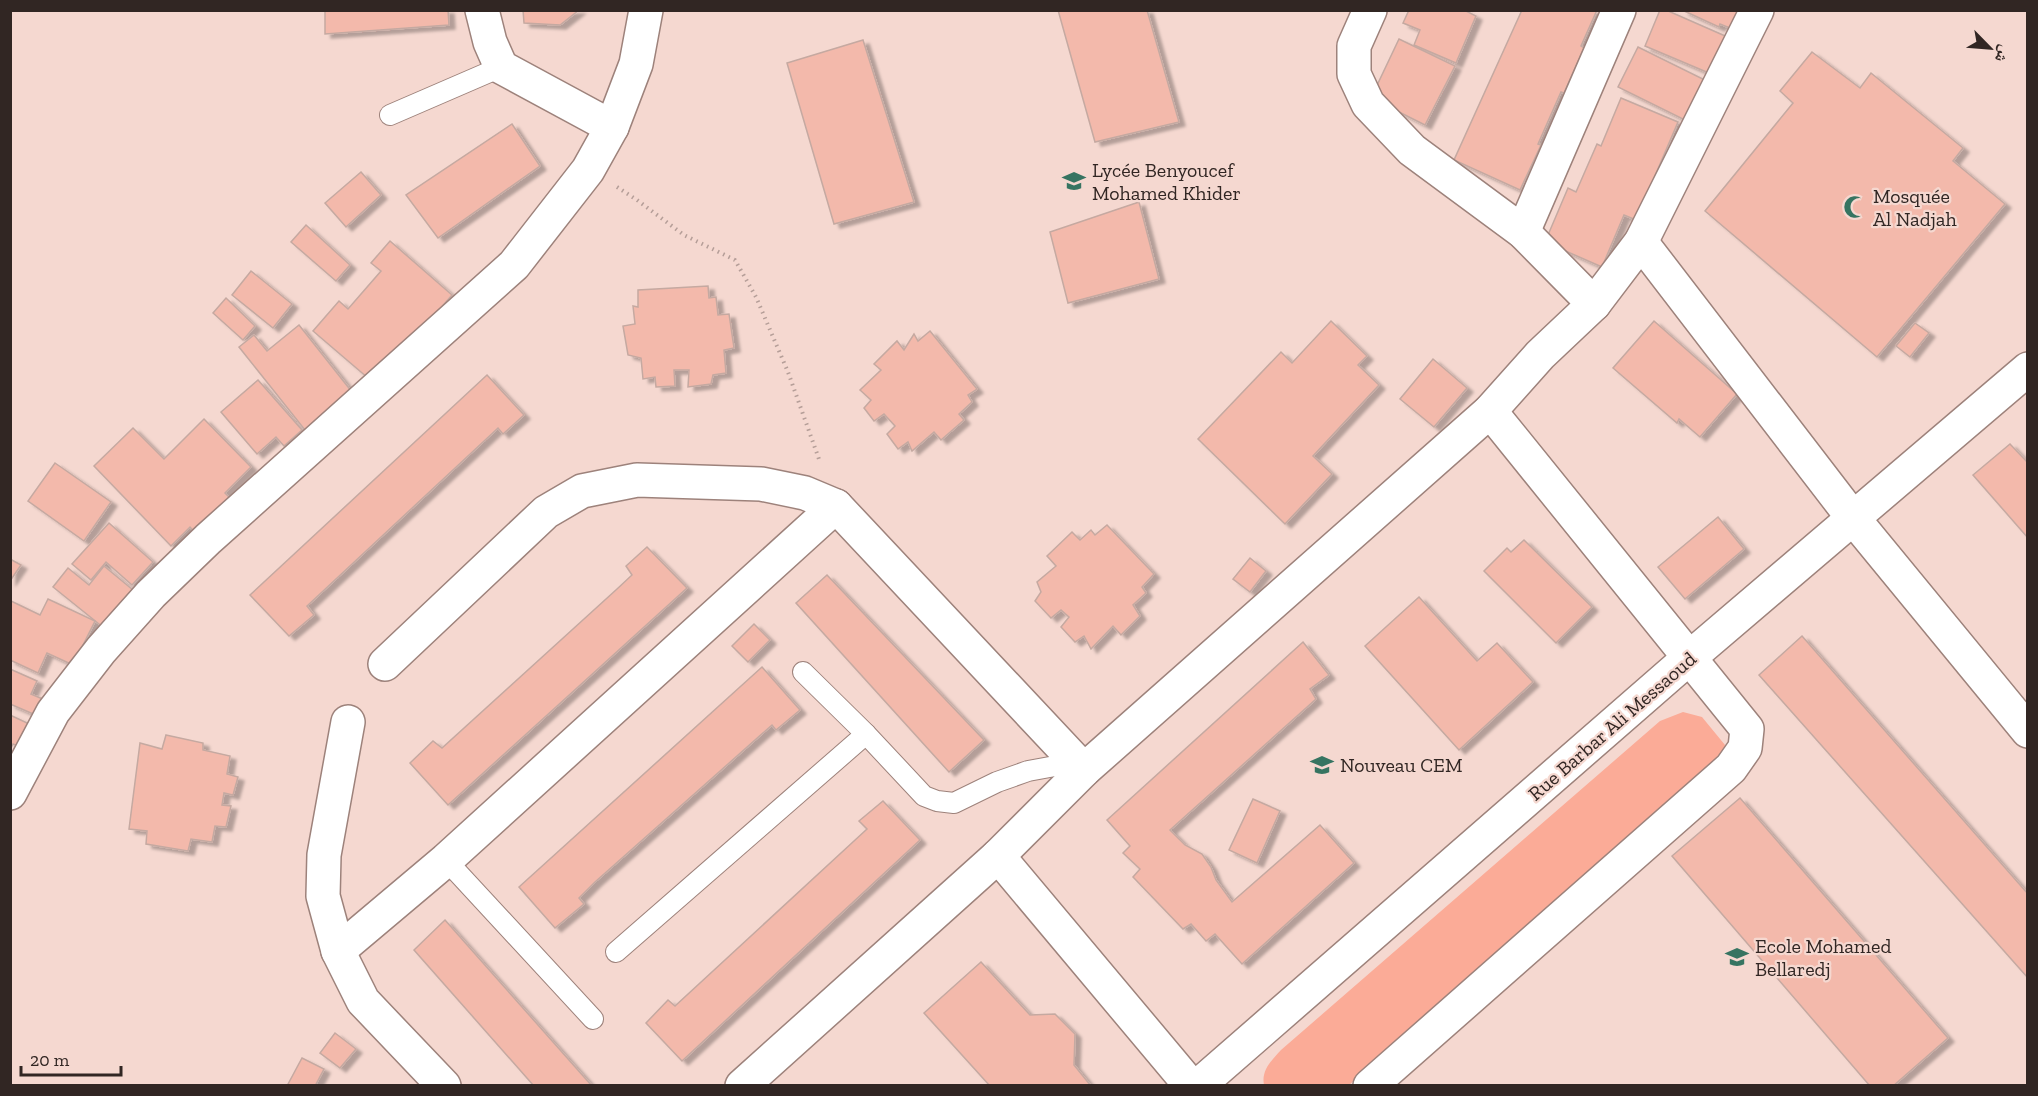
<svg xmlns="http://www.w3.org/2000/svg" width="2038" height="1096" font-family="'Zilla Slab','Noto Naskh Arabic',serif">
	<defs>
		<filter id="shadow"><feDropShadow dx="6" dy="4" stdDeviation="1.5" flood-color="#0004"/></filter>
	</defs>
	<rect width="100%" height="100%" fill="#f5d8d0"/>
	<path fill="#fbab97" d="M 1683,712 L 1702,717 L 1725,745 L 1723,759 L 1713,770 L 1349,1085 L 1264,1085 C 1261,1070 1272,1060 1281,1050 L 1660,721 Z"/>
	<g fill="#f3b9ab" stroke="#c5a9a1" stroke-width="1.5" filter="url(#shadow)">
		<polygon points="325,10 448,10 449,25 325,34"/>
		<polygon points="523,10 579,10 560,25 524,23"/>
		<polygon points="1058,10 1147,10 1179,122 1095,142"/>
		<polygon points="1409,10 1464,10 1476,16 1456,63 1414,45 1420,30 1403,23"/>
		<polygon points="1522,10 1597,10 1581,46 1584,48 1564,93 1561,92 1538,144 1541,145 1520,190 1454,160"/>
		<polygon points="1660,10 1666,10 1732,39 1716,76 1645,46"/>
		<polygon points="1682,10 1750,10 1740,32 1720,24 1719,27"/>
		<polygon points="1399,39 1455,66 1425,125 1371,98"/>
		<polygon points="863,40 914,202 834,224 787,63"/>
		<polygon points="1638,47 1715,85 1695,125 1618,87"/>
		<polygon points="1812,52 1860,88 1871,73 1963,148 1953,161 2005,204 1877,357 1705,211 1793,103 1780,91"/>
		<polygon points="1621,98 1678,122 1636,220 1624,215 1602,267 1545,242 1568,188 1576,192 1597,144 1601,146"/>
		<polygon points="512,124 540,166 438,238 406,195"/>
		<polygon points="361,172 381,195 346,227 325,203"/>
		<polygon points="1139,202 1159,279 1068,303 1050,232"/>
		<polygon points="306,225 350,265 336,281 291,242"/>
		<polygon points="390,241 452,295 375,384 313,331 339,301 348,309 381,271 371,263"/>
		<polygon points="251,271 292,304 273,328 232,295"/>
		<polygon points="708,286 709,298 716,297 718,315 729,314 734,348 724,350 726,373 713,375 711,384 688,387 689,370 674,370 675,386 656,387 655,377 643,379 641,358 628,355 623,326 635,324 633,306 638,307 638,290"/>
		<polygon points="226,298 255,326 243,340 213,313"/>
		<polygon points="1331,321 1367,356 1358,365 1379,385 1313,456 1332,474 1285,524 1198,439 1281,352 1292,363"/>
		<polygon points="1654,321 1737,394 1700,437 1679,419 1677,423 1613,368"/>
		<polygon points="1915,323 1929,333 1910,357 1896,346"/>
		<polygon points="299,325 352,392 305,430 239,347 254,335 267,351"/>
		<polygon points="930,331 977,389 968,395 972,402 959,414 964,420 941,440 934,432 912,451 908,442 898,449 887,434 895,426 884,414 874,421 864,408 871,400 860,390 881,370 874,364 897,341 904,350 914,334 918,341"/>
		<polygon points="1433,359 1467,388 1434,427 1400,399"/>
		<polygon points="487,375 524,415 503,434 498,428 307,606 314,615 289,636 250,595"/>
		<polygon points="258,380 302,430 284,446 276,437 257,454 221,412"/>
		<polygon points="204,419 251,467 225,493 234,502 199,537 190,527 171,546 94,466 133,428 164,459"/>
		<polygon points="2010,444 2028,463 2028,538 1973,475"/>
		<polygon points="55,463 111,502 84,541 28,501"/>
		<polygon points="1718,517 1744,549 1685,599 1658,567"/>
		<polygon points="109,523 153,562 132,585 106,562 91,580 72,564"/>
		<polygon points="1107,525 1154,574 1142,587 1146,593 1133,605 1140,616 1121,635 1113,626 1091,649 1084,636 1075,642 1061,627 1069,617 1061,610 1051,618 1035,601 1041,592 1037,582 1056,566 1047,556 1072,532 1080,540 1091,530 1095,535"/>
		<polygon points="1524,540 1592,607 1556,643 1484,571 1507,548 1511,552"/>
		<polygon points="647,547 687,588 448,805 410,763 433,741 442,748 617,589 632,575 626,566"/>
		<polygon points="1250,558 1266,571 1250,592 1233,579"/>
		<polygon points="10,559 21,565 10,581"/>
		<polygon points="104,566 139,595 109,632 53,587 68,568 89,585"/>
		<polygon points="827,575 984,740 949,772 796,603"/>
		<polygon points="1419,597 1477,661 1497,643 1533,682 1459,750 1365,646"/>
		<polygon points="48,599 95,621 73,665 47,653 38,673 10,660 10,602 11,601 40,615"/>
		<polygon points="754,624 770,640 748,662 732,646"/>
		<polygon points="1802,636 2028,894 2028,978 1759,675"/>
		<polygon points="1303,642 1329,675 1310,689 1316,699 1170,830 1185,845 1202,854 1211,867 1216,880 1232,902 1320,825 1354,863 1242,964 1215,934 1206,941 1191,924 1183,929 1133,877 1140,869 1123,853 1130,846 1107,820"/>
		<polygon points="762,667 800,710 776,730 772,725 595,882 579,898 584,904 555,928 519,887"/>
		<polygon points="10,669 37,681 31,694 45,700 38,716 10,704"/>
		<polygon points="10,715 40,729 29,751 13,744 10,750"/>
		<polygon points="166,735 203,743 203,750 230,756 227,774 238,777 233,795 224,793 222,805 231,806 226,827 215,826 212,842 191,839 188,851 146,844 147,831 129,829 140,743 162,749"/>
		<polygon points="1740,798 1948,1038 1893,1086 1870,1086 1672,856"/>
		<polygon points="1253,799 1280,811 1257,863 1229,850"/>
		<polygon points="883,801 920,840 682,1061 646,1023 668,1000 675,1006 854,841 867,829 859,821"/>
		<polygon points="445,920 592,1086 534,1086 414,950"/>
		<polygon points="981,962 1030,1015 1055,1014 1075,1034 1074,1065 1091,1086 990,1086 924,1013"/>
		<polygon points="335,1033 356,1049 340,1068 320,1053"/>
		<polygon points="302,1058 324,1069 315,1086 287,1086"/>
	</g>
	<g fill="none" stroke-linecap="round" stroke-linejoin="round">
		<g stroke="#9d827b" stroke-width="22">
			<g id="service">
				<polyline points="390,115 501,67"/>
				<polyline points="803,672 866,734 924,796 937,801 954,803 997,782 1028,771 1077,762"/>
				<polyline points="446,860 593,1019"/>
				<polyline points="616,952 866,734"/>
			</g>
		</g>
		<g stroke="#9d827b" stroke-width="36">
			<g id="minor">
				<polyline points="482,10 490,42 501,67 612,127"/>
				<polyline points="1370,10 1354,46 1354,74 1368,104 1412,150 1523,232 1594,304"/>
				<polyline points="1523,232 1619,10"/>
				<polyline points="1641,242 1853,518 2028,731"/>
				<polyline points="385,664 546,512 582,491 637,480 761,484 805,493 836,506 1084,770"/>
				<polyline points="348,722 324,855 323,896 338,951 363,1001 444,1086"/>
				<polyline points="10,793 53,712 101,650 151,594 208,539 514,265 588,170 612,127 636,64 646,10"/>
				<polyline points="998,856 1191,1086"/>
				<polyline points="338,951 446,860 836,506"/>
				<polyline points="1198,1086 1689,658 2028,369"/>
				<polyline points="1370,1086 1731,768 1745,748 1747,729 1490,411"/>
			</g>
		</g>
		<g stroke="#9d827b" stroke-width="36">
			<polyline id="tertiary" points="742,1086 998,856 1084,770 1490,411 1540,355 1594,304 1641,242 1757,10"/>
		</g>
		<polyline stroke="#b59e98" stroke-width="4" stroke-dasharray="1.5 4.5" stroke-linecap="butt" points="617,187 637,200 684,235 735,260 756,297 788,372 820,462"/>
		<use href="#service" stroke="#fff" stroke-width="20"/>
		<use href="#minor" stroke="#fff" stroke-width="33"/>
		<use href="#tertiary" stroke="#fff" stroke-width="33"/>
	</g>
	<defs>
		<g id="school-bare" transform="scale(1.8)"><path d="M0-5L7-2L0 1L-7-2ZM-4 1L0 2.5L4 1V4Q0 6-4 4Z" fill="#367461" stroke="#f5d8d0" stroke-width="2.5" paint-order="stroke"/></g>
		<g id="mosque-bare" transform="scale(1.8)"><path d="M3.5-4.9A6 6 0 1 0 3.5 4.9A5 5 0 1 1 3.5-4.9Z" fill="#367461" stroke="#f5d8d0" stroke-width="2.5" paint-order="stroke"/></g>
	</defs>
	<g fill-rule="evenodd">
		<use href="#school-bare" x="1074" y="181"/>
		<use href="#mosque-bare" x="1855" y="207"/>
		<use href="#school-bare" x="1322" y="765"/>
		<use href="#school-bare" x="1737" y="957"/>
	</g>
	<g text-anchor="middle" stroke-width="4.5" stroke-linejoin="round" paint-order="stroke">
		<g font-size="20" fill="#312623" stroke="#f5d8d0" text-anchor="start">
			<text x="1092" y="177">Lycée Benyoucef<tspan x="1092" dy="23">Mohamed Khider</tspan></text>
			<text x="1873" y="203">Mosquée<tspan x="1873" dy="23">Al Nadjah</tspan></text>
			<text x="1340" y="772">Nouveau CEM</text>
			<text x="1755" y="953">Ecole Mohamed<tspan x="1755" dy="23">Bellaredj</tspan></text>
		</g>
		<g font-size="20" fill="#312623" stroke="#f5d8d0">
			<text transform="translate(1612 726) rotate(-41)" y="7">Rue Barbar Ali Messaoud</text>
		</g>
	</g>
	<rect width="2038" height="1096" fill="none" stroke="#312623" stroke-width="24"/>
	<g transform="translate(1990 48) rotate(115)" stroke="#f5d8d0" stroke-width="4.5" paint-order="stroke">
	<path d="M0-4.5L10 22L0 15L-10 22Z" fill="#312623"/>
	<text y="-9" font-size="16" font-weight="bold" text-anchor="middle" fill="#312623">ش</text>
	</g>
	<path d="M21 1066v9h100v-9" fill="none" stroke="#312623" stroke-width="3"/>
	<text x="30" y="1066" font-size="18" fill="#312623" stroke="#f5d8d0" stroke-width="4.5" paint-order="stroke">20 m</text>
</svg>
